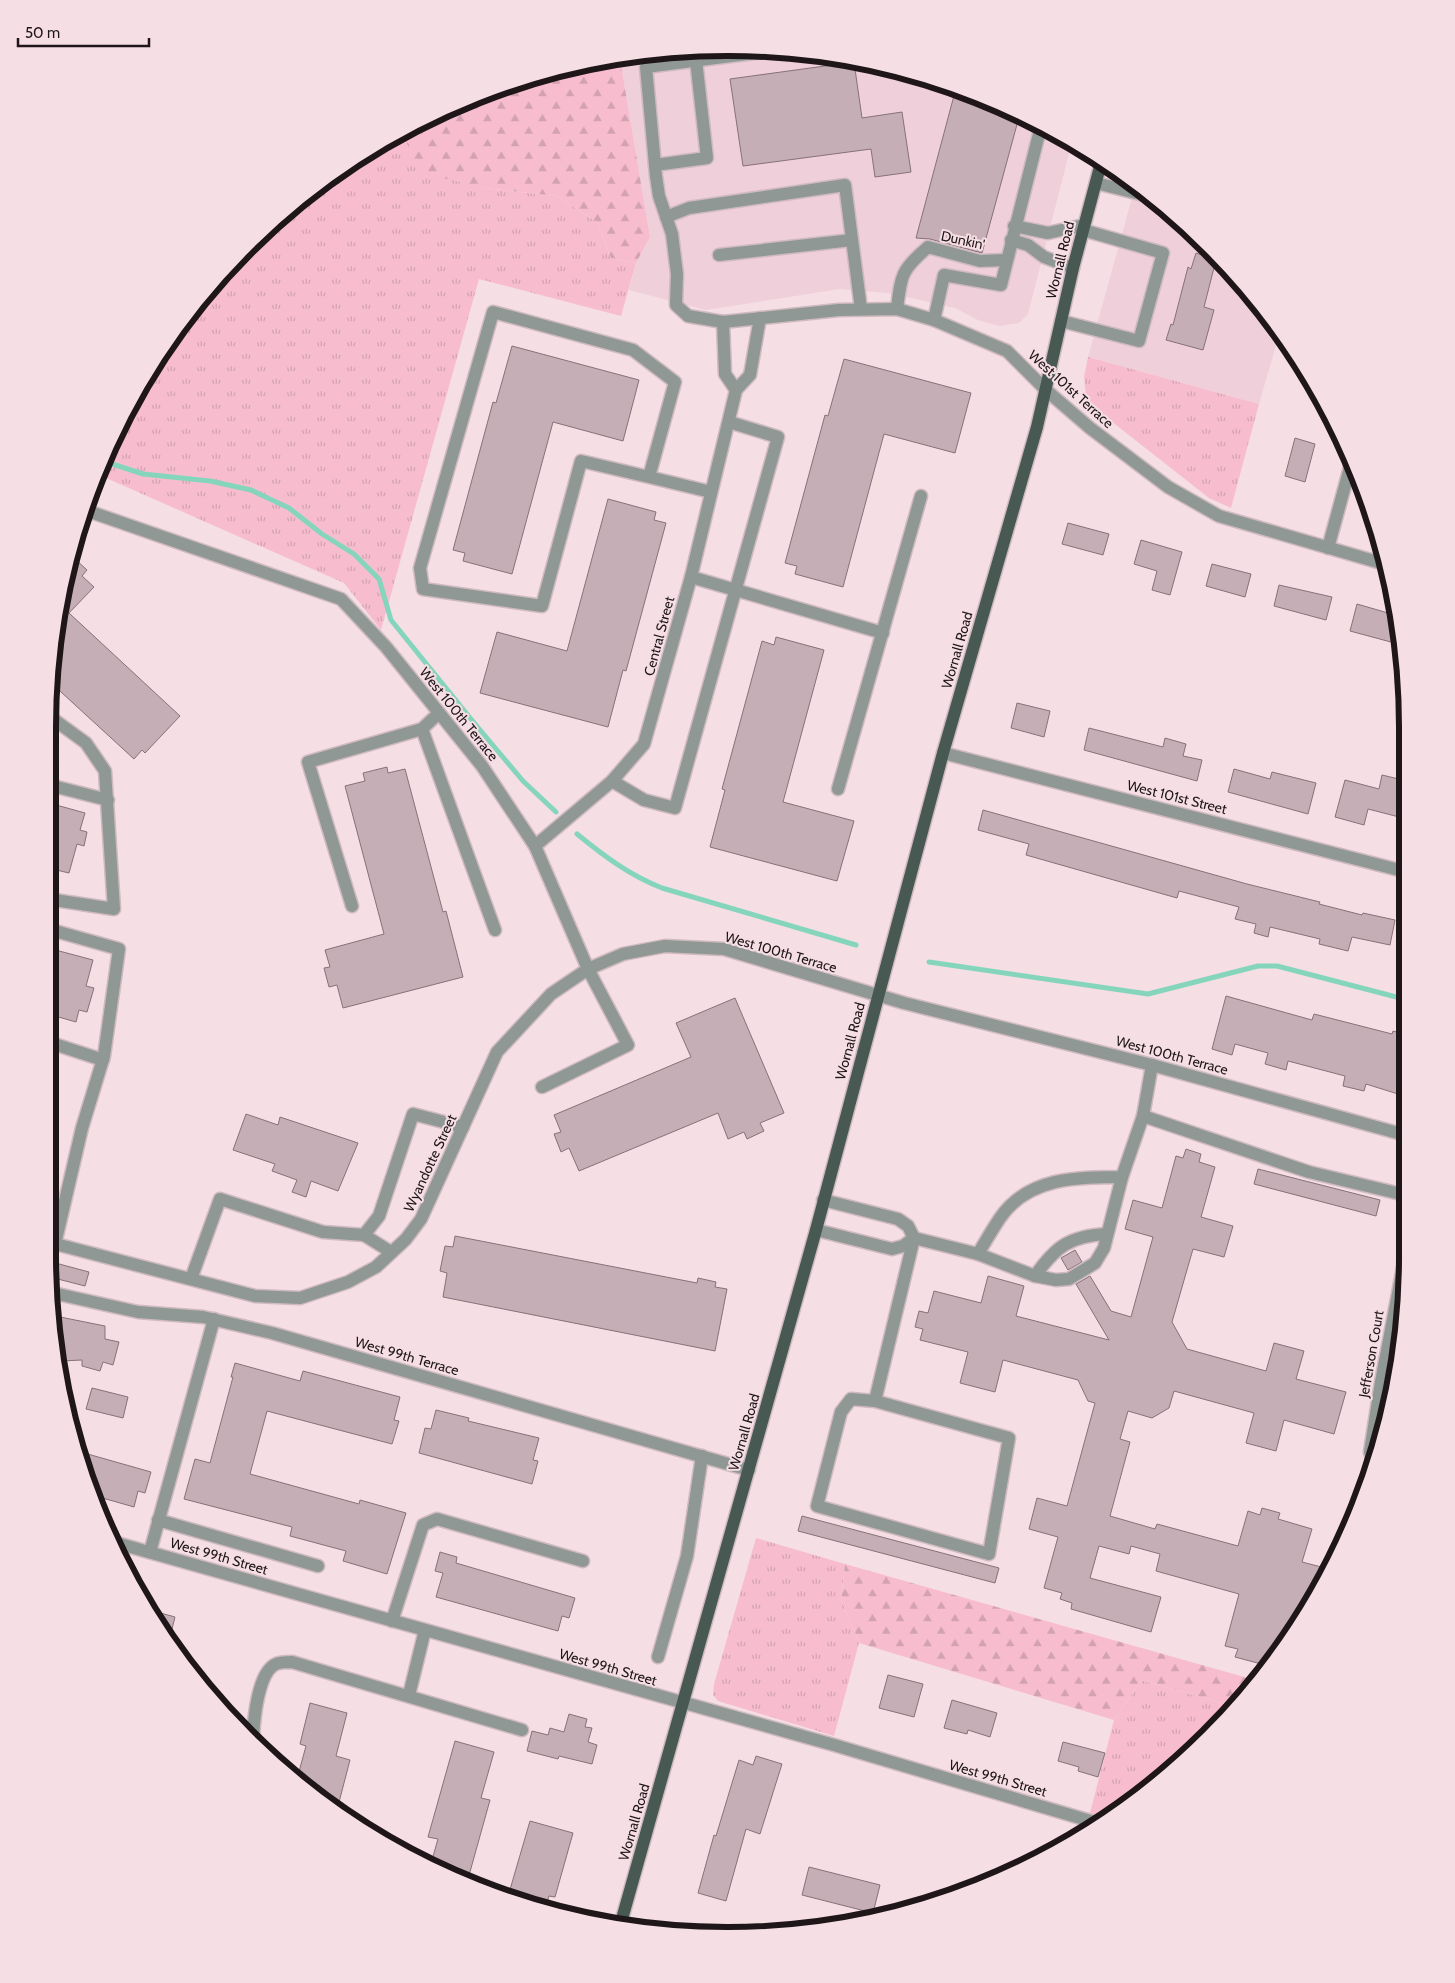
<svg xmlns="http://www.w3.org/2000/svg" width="1455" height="1983" font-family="Cabin,sans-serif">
	<defs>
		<pattern id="grass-tufts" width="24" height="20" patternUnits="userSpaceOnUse" patternTransform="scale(1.25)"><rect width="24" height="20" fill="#f7bdcf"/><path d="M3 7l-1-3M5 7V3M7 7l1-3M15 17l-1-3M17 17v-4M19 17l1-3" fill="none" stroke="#d3a2b1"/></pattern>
		<pattern id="forest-firs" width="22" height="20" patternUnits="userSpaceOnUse" patternTransform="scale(1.25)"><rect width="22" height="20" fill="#f7bdcf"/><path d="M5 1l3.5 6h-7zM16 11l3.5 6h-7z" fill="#d3a2b1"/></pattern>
	</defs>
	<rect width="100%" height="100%" fill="#f6dee5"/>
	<g fill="#efcfd9">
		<polygon points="683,49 816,53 946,84 1072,142 1028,314 1019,323 999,326 978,320 955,308 888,293 840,289 706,310 629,290 636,263 650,237 620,59"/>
		<polygon points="1135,187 1176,216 1267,313 1279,335 1259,404 1088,357"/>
	</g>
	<g fill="url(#grass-tufts)">
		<polygon points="429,117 408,142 484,188 557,196 597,222 611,258 636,263 621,316 479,279 381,630 344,583 97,474 162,350 216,279 313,188"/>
		<polygon points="1088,357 1259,404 1231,508 1209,498 1102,414 1086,398 1084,377"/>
		<polygon points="756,1538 845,1564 841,1600 859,1643 834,1736 718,1701 713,1695 714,1684"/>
		<polygon points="1141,1680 1235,1707 1142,1795 1104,1817 1090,1813 1114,1720"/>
	</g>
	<g fill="url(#forest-firs)">
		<polygon points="620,59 650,237 636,263 611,258 597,222 557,196 484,188 419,172 408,142 429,117 551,71"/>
		<polygon points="845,1564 1255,1680 1235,1707 1141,1680 1114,1720 859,1643 841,1600"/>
	</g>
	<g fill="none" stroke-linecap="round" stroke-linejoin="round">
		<g stroke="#85d5bd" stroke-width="5">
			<polyline points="103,461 143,474 210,481 251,490 289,508 322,534 354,554 379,579 391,620 475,724 523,781 556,812"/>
			<path d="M 577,834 C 604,856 629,875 662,888 L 856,945"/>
			<polyline points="929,962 1148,994 1258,966 1277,966 1404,999"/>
		</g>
	</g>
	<g fill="#c5aeb5" stroke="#877278">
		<polygon points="854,62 862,118 902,112 911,172 875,177 871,149 743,166 730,79"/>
		<polygon points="956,88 1019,117 982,253 930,239 916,238"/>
		<polygon points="1196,253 1216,260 1204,307 1214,310 1203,350 1166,340 1171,324 1173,325 1188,267 1191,269"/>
		<polygon points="512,346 639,380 623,441 553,422 512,574 463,561 465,553 453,550 493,402 496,403"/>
		<polygon points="844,359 971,393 955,453 884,434 843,587 795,574 797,566 785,563 825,415 828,416"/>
		<polygon points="1295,438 1315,444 1305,482 1285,476"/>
		<polygon points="608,499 656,512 654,520 666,523 626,671 623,670 608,727 480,693 497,632 567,651"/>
		<polygon points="1068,523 1109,534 1103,555 1062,544"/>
		<polygon points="1141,540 1182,552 1170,595 1152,590 1157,571 1134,564"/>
		<polygon points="75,559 87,570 82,576 94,587 69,613 180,716 145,753 142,750 134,759 49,681 69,564"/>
		<polygon points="1212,564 1251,574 1245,597 1206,586"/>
		<polygon points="1279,585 1332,597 1326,620 1274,606"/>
		<polygon points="1357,604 1395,615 1402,645 1350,631"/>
		<polygon points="776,637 824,650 783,802 854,821 837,881 710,847 725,790 722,789 762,641 774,645"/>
		<polygon points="1017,703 1050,711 1044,737 1011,728"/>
		<polygon points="1089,728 1163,747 1165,738 1186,744 1183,756 1202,760 1197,781 1084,750"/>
		<polygon points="387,767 388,773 405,769 443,912 446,911 463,977 343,1008 337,985 329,987 324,968 330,967 325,950 384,934 345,786 365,781 363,773"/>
		<polygon points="1234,769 1270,779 1272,772 1316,783 1308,814 1228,792"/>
		<polygon points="1382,775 1403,780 1403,818 1368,809 1364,825 1335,817 1345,780 1379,789"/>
		<polygon points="49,803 85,813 80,830 87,832 84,846 77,844 69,873 48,868"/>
		<polygon points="983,810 1247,884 1320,902 1319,904 1362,915 1363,913 1395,920 1390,945 1352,937 1348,951 1319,944 1320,939 1270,927 1268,937 1254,933 1256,924 1235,919 1239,907 1179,891 1177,898 1026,855 1029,844 978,830"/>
		<polygon points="48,948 93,960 86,986 94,988 87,1012 79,1010 76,1022 48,1014"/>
		<polygon points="1226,996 1312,1020 1314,1014 1392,1034 1393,1031 1404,1034 1405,1082 1401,1081 1398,1094 1366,1084 1364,1091 1343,1086 1345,1076 1288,1061 1286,1070 1265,1064 1268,1053 1235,1044 1232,1055 1212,1049"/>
		<polygon points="735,998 784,1113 760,1123 764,1131 747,1139 744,1132 728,1139 718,1113 579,1171 569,1148 561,1152 554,1134 561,1132 554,1115 691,1057 676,1023"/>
		<polygon points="246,1114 278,1125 280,1117 358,1143 338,1191 311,1181 306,1197 292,1192 297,1180 272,1171 275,1164 233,1150"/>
		<polygon points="1186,1149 1201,1154 1199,1162 1215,1167 1201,1217 1233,1226 1224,1257 1193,1249 1172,1322 1187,1349 1266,1371 1274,1343 1304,1351 1296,1379 1346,1392 1334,1434 1284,1420 1276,1451 1246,1443 1254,1413 1174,1391 1169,1408 1152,1418 1128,1411 1120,1439 1130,1442 1110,1516 1155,1529 1157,1524 1238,1546 1248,1511 1260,1515 1262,1508 1280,1513 1278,1519 1312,1529 1302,1562 1329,1569 1265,1665 1235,1657 1238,1649 1225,1646 1239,1594 1156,1571 1160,1554 1131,1546 1129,1554 1099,1546 1090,1578 1161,1597 1151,1632 1071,1609 1072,1603 1060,1599 1062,1593 1044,1588 1058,1537 1029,1529 1037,1498 1067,1506 1095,1403 1088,1401 1078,1380 1003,1360 995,1392 960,1383 968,1352 920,1340 923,1329 915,1327 919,1311 928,1313 934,1291 981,1303 988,1276 1024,1286 1016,1316 1109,1340 1076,1284 1090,1276 1111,1311 1131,1317 1153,1237 1125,1229 1133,1200 1162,1208 1176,1156 1183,1158"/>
		<polygon points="1258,1169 1380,1200 1376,1216 1254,1184"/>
		<polygon points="455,1236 697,1283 698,1278 716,1282 715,1287 727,1289 715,1351 443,1297 447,1273 440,1271 445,1246 453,1247"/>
		<polygon points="1075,1250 1082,1262 1068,1270 1061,1258"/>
		<polygon points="48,1261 89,1272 85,1286 50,1277"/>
		<polygon points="55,1316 105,1326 105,1339 119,1342 113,1365 103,1362 100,1371 82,1366 82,1360 61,1361"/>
		<polygon points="235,1363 300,1381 303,1371 400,1397 394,1420 399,1421 392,1444 267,1411 250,1474 359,1504 360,1500 406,1513 387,1574 343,1561 346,1551 290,1536 292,1527 184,1499 195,1459 210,1463 233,1377 231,1377"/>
		<polygon points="92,1388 128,1397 123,1418 86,1409"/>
		<polygon points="436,1410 469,1418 468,1421 539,1438 533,1460 538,1461 532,1484 419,1453 425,1428 431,1429"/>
		<polygon points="77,1451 151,1472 145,1493 138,1491 134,1507 92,1495"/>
		<polygon points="802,1516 999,1568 995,1583 798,1531"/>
		<polygon points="440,1552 457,1557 456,1563 575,1598 569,1618 562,1616 558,1631 436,1597 443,1573 435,1571"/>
		<polygon points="150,1610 175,1617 169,1641 162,1633"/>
		<polygon points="888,1675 923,1684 914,1717 879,1708"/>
		<polygon points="952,1700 997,1713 990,1737 968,1730 967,1734 944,1728"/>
		<polygon points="310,1703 347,1713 336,1756 350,1760 338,1806 297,1779 306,1746 300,1744"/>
		<polygon points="569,1714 587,1719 585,1727 592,1728 588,1742 597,1745 592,1764 559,1756 558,1759 527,1751 532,1731 548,1735 550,1728 564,1732"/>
		<polygon points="455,1741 494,1752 481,1798 490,1800 468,1879 430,1867 438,1839 428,1837"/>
		<polygon points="1063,1742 1105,1753 1098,1777 1078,1771 1079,1767 1058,1761"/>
		<polygon points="756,1756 782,1764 760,1834 746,1829 726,1901 698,1893 714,1835 716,1836 739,1760 753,1765"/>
		<polygon points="530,1821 573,1833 555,1897 549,1896 546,1906 509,1893"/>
		<polygon points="809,1867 880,1885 873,1913 802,1895"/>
	</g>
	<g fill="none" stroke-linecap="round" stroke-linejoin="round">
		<g stroke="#cfbac0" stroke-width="15">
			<g id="minor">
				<polyline points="762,52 646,67 656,176 659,196 672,234 677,274 676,305 688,316 723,322 839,310 897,309 934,320 1007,351 1046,390 1090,428 1168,487 1219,516 1381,563"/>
				<polyline points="655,165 707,158 696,60"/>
				<polyline points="1096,183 1148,196"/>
				<polyline points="666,217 689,208 845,185 861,309"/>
				<polyline points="1014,226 1048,233 1084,225"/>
				<polyline points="1011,240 1028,245 1044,257 1073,268"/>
				<polyline points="719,255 852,240"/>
				<path d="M 897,309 C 901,275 901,270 928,247 L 980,261 L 1006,260"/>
				<polyline points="934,320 944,275 1001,285 1041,126"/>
				<polyline points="1061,321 1139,341 1163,253 1083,230"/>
				<polyline points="723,322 725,374 736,390"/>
				<polyline points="649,477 581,461 542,606 423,589 420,568 493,312 633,350 675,382 649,477 711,492"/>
				<polyline points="85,510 341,599 386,647 482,766 535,846 588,969 628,1045 542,1087"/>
				<polyline points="1328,548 1352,460"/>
				<polyline points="691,577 883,633"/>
				<polyline points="422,729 495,930"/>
				<polyline points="943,753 1403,871"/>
				<polyline points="612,781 644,800 675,808 778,437 729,422"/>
				<polyline points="49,785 108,800"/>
				<polyline points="838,789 921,496"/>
				<polyline points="535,846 612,781 644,744 691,577 736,390 750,375 760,318"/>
				<polyline points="48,899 114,909 105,771 86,743 49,716"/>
				<polyline points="352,906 308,762 422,729 439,713"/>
				<polyline points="48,929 119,949 104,1056 82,1128 55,1244"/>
				<polyline points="48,1042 103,1060"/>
				<polyline points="1143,1116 1309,1172 1405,1195"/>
				<polyline points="823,1200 898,1219 908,1226 914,1238 875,1401 851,1399 841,1412 817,1506 989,1554 1009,1438 875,1401"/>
				<polyline points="816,1230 892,1249 903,1246 914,1238"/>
				<polyline points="364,1235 391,1252"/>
				<path d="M 914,1238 L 978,1254 C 985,1242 992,1230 1000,1218 C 1028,1177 1077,1177 1122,1177 L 1143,1116 L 1152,1065"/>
				<polyline points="48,1242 255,1296 300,1298 348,1282 376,1267 406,1239 421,1219 497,1052 551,994 588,969 623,954 665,946 724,949 904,1003 1152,1065 1405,1135"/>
				<polyline points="978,1254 1035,1276 1056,1280 1069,1279 1095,1263 1104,1248 1122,1177"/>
				<path d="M 1035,1276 C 1056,1246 1070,1236 1107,1234"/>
				<polyline points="191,1279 220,1199 323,1232 364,1235 379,1216 413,1114 463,1127"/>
				<polyline points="53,1293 138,1312 203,1317 272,1333 749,1470"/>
				<polyline points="1373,1463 1370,1452 1381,1382 1406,1252"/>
				<polyline points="158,1520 318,1566"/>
				<polyline points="113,1542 834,1745 1094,1822"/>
				<polyline points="150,1552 214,1319"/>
				<polyline points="392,1621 423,1525 437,1519 583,1561"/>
				<polyline points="658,1657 687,1556 702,1456"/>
				<polyline points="409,1695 425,1630"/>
				<path d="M 253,1737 C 254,1719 258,1672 276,1664 C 280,1662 287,1662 292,1662 L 522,1730"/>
			</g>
		</g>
		<g stroke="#cfbac0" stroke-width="15">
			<polyline id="major" points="620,1926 816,1230 943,753 1037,427 1073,268 1101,163"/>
		</g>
		<use href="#minor" stroke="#8f9895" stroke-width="12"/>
		<use href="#major" stroke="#485953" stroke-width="12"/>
	</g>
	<g text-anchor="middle" stroke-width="4" stroke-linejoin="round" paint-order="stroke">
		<g font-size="14" fill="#1e1618" stroke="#f6dee5">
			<text transform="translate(963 240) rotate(12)" y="5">Dunkin'</text>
			<text transform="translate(1060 260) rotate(-76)" y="5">Wornall Road</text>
			<text transform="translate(1071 389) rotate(42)" y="5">West 101st Terrace</text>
			<text transform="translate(659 636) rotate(-75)" y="5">Central Street</text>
			<text transform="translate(957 650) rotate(-74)" y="5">Wornall Road</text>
			<text transform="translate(459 714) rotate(51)" y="5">West 100th Terrace</text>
			<text transform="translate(1177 797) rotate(14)" y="5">West 101st Street</text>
			<text transform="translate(781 952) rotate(16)" y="5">West 100th Terrace</text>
			<text transform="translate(850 1041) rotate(-75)" y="5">Wornall Road</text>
			<text transform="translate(1172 1055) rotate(15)" y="5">West 100th Terrace</text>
			<text transform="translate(430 1163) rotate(-65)" y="5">Wyandotte Street</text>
			<text transform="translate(1371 1354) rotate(-80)" y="5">Jefferson Court</text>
			<text transform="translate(407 1356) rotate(16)" y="5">West 99th Terrace</text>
			<text transform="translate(744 1432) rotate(-74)" y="5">Wornall Road</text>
			<text transform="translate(219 1556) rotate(16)" y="5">West 99th Street</text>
			<text transform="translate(608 1667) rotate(16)" y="5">West 99th Street</text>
			<text transform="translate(998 1778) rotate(16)" y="5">West 99th Street</text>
			<text transform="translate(634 1822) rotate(-74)" y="5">Wornall Road</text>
		</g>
	</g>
	<path d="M0 0H1455V1983H0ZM727 56H728A671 671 0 0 1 1399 727V1256A671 671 0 0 1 728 1927H727A671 671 0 0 1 56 1256V727A671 671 0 0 1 727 56Z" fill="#f6dee5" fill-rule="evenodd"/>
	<path fill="none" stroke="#1e1618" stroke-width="6" d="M727 56H728A671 671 0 0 1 1399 727V1256A671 671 0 0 1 728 1927H727A671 671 0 0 1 56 1256V727A671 671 0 0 1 727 56Z"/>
	<path d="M18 38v8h131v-8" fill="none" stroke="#1e1618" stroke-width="2.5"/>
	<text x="25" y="38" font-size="15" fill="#1e1618" stroke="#f6dee5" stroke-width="4" paint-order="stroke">50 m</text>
</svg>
